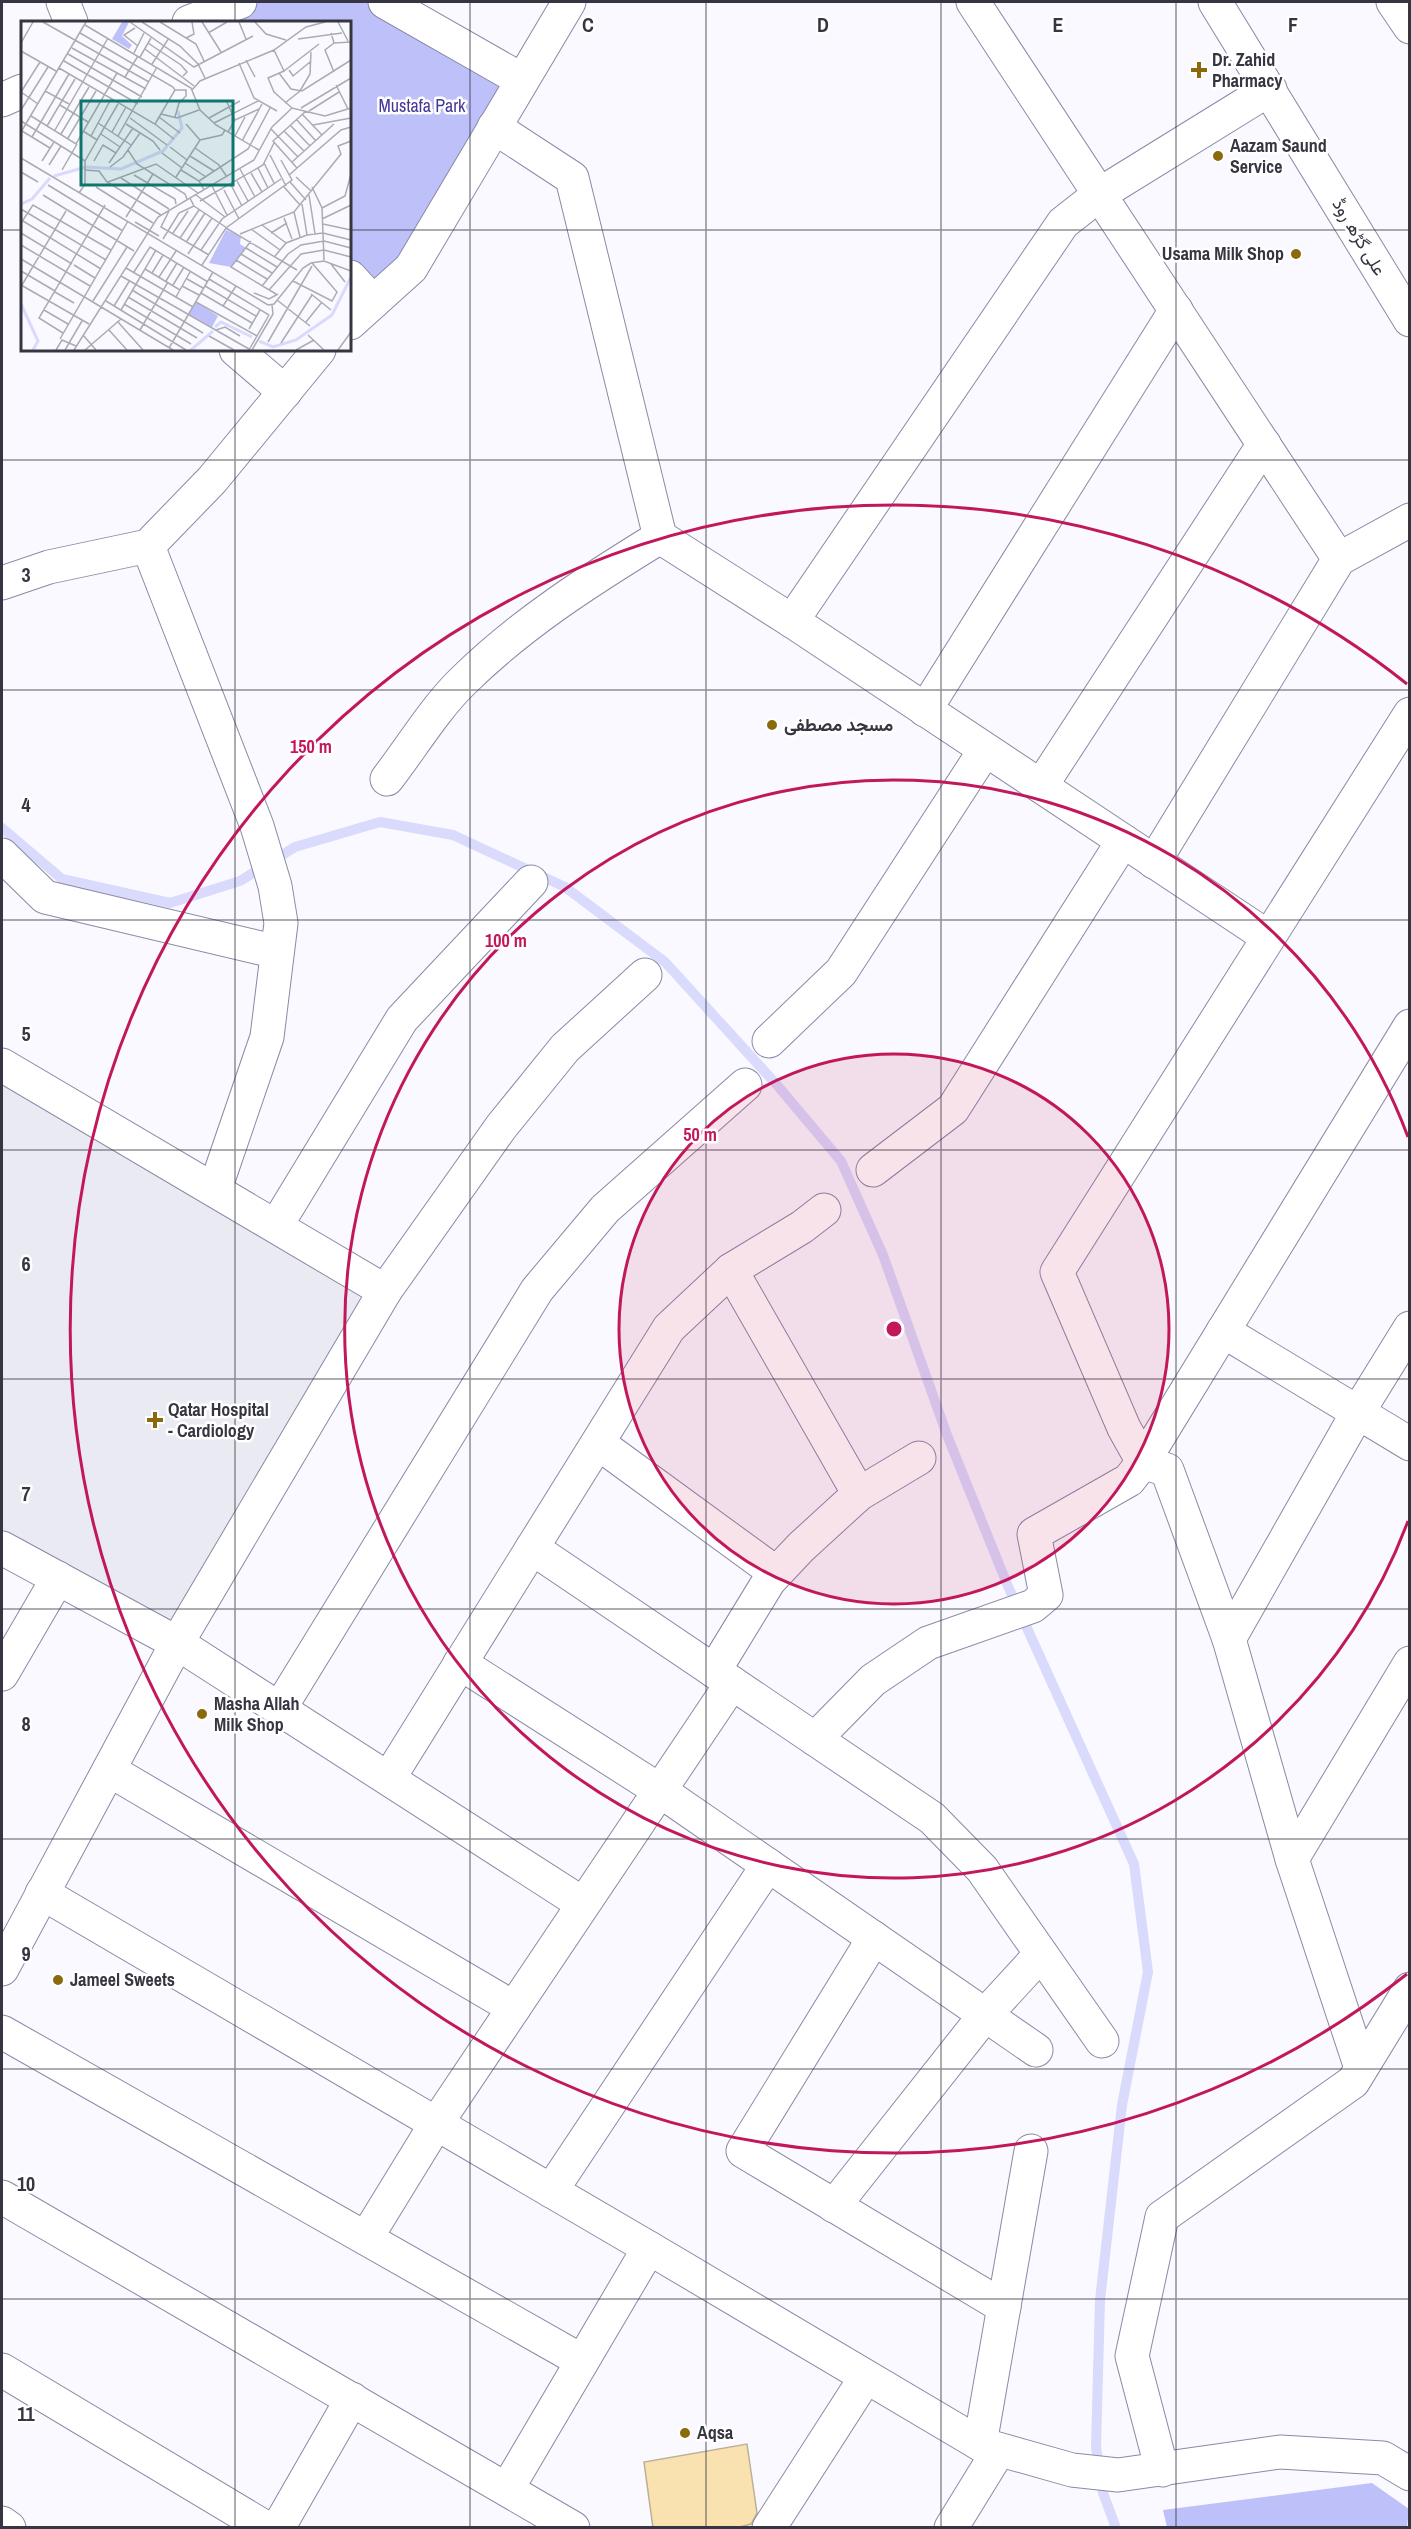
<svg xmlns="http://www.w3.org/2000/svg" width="1411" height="2529" font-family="'Archivo Narrow',Vazirmatn,sans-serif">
	<rect width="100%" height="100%" fill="#f9f9ff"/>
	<polygon fill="#eaeaf2" points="2,1066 385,1291 177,1643 2,1548"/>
	<g fill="#bec0f9">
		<polygon points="240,2 385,2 522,80 373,302 350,277 350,22 206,22"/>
		<polygon points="1372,2483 1409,2509 1407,2527 1167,2527 1163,2510"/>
	</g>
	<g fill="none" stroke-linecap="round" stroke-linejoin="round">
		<polyline stroke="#d9dafc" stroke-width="10" points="2,828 62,879 170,903 240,881 295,847 380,822 453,835 565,887 665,962 777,1085 841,1161 883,1255 947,1435 1007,1584 1134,1864 1148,1972 1122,2105 1100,2300 1096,2447 1103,2493 1116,2528"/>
	</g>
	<polygon fill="#f9e2b0" stroke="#bcb094" stroke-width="1.5" points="747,2444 757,2513 751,2524 736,2528 653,2528 644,2462"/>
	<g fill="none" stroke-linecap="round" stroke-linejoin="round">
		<g stroke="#898aa6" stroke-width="35">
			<g id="minor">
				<polyline points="63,2 71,22"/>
				<polyline points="385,2 522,80"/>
				<polyline points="973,2 1339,559"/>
				<polyline points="1393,2 1410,27"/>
				<polyline points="189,22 240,2"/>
				<polyline points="2,100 22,91"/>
				<polyline points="494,127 572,178 660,537 792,621 1268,937"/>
				<polyline points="350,277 373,302"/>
				<polyline points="350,323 411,268 569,2"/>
				<polyline points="236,350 285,392"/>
				<polyline points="148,546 257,826 275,886 281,923 267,1037 215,1189"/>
				<polyline points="2,583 49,567 148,546 212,480 319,350"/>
				<polyline points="792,621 1063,223 1100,194 1270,89"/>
				<polyline points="925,710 1176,310"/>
				<path d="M 387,779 C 411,748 435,708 463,681 C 522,623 590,580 660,537"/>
				<polyline points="1041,786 1264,444"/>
				<polyline points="2,855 45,897 277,952"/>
				<polyline points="1154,862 1339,559 1410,520"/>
				<polyline points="769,1041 841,972 985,750"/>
				<polyline points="2,1065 385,1291"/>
				<polyline points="873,1170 953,1109 1123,841"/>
				<polyline points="276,1226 402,1019 531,882"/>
				<polyline points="731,1270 859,1494"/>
				<polyline points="1223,1331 1410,1444"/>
				<polyline points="598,1443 776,1573"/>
				<polyline points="2,1548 177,1643 583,1904"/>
				<polyline points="532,1548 932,1818 982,1869 1102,2041"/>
				<polyline points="1229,1639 1358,1412 1410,1328"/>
				<polyline points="460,1663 659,1790 1036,2050"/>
				<polyline points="714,1671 769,1581 801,1547 859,1494 919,1458"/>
				<polyline points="2,1674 58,1578"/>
				<polyline points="280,1708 537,1290 605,1209 745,1085"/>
				<polyline points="815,1739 873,1680 928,1643 1033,1606 1046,1595 1034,1534 1129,1480 1143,1462 1410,1026"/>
				<polyline points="109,1770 514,2008"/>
				<polyline points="389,1778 669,1328 731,1270 802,1227 824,1210"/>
				<polyline points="1292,1859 1410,1663"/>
				<polyline points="42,1893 649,2248 507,2489"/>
				<polyline points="874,1938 743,2151 1004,2307"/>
				<polyline points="2,1969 177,1643 385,1291 501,1127 565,1048 645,975"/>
				<polyline points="2,2032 582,2361"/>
				<polyline points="1361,2068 1292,1859 1229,1639 1167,1470 1143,1462 1124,1428 1057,1272 1410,714"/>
				<polyline points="551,2191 768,1865"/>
				<polyline points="2,2197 573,2528"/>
				<polyline points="834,2206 985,2015 1041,1954"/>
				<polyline points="366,2238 436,2124 732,1683"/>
				<polyline points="649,2248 980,2444 1072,2470 1118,2475 1280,2452 1383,2458 1410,2474"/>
				<polyline points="2,2370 266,2528"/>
				<polyline points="980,2444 1031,2151"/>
				<polyline points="1162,2470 1132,2356 1162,2217 1353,2082 1410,1989"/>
				<polyline points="2,2523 9,2528"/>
				<polyline points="278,2528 352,2399"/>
				<polyline points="769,2528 866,2377"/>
				<polyline points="951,2528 999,2450"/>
			</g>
		</g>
		<g stroke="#898aa6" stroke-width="35">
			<polyline id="major" points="1215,2 1410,320"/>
		</g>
		<use href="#minor" stroke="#fff" stroke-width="33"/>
		<use href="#major" stroke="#fff" stroke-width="33"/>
	</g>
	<path fill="none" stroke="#363642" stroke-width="1.5" stroke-opacity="0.55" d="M 235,2 L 235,22M 470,2 L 470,2528M 706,2 L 706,2528M 941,2 L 941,2528M 1176,2 L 1176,2528M 2,230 L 22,230M 350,230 L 1410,230M 235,350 L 235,2528M 2,460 L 1410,460M 2,690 L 1410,690M 2,920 L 1410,920M 2,1150 L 1410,1150M 2,1379 L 1410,1379M 2,1609 L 1410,1609M 2,1839 L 1410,1839M 2,2069 L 1410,2069M 2,2299 L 1410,2299"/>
	<circle cx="894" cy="1329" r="275" fill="#c2185b" fill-opacity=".12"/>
	<g fill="none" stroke="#c2185b" stroke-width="3">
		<circle cx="894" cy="1329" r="275"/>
		<path d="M1408 1521A549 549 0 1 1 1408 1137"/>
		<path d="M1407 1974A824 824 0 1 1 1407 684"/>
	</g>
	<g fill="#8b6a0b" stroke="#fff" stroke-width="2">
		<path d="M1196 61h6v6h6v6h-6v6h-6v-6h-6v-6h6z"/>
		<circle cx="1218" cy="156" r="6"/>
		<circle cx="1296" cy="254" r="6"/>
		<circle cx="772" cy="725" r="6"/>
		<path d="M152 1411h6v6h6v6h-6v6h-6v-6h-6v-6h6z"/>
		<circle cx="202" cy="1714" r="6"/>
		<circle cx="58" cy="1980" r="6"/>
		<circle cx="685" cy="2433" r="6"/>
	</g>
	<g text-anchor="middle" stroke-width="5" stroke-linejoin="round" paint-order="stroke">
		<g font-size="18" font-weight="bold" fill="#363642" stroke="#fff" text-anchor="start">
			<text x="1212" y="66">Dr. Zahid<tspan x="1212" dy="21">Pharmacy</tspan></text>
			<text x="1230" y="152">Aazam Saund<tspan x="1230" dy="21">Service</tspan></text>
			<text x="1284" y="260" text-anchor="end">Usama Milk Shop</text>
			<text x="784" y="731">مسجد مصطفی</text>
			<text x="168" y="1416">Qatar Hospital<tspan x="168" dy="21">- Cardiology</tspan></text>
			<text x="214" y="1710">Masha Allah<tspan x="214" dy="21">Milk Shop</tspan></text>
			<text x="70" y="1986">Jameel Sweets</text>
			<text x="697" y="2439">Aqsa</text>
		</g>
		<g font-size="18" fill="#443995" stroke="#fff">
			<text x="422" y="112">Mustafa Park</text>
		</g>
		<g font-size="18" fill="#363642" stroke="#fff">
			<text transform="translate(1359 237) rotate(59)" y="6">علی گڑھ روڈ</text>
		</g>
	</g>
	<g transform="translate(21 21)">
		<rect width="330" height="330" fill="#f9f9ff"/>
		<path d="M 101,1 L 108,1 L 101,15 L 111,24 L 108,28 L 91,18 ZM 205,209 L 220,215 L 219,223 L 225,227 L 210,246 L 188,242 ZM 175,281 L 197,295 L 191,306 L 168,293 Z" fill="#bec0f9"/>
		<path fill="none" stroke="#d9dafc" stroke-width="3" d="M 33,155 L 65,146 L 100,148 L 142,130 L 161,107 L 157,90M 0,183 L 11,178 L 29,157M 0,283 L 17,320 L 12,329M 194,306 L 200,301 L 231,316M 238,320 L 252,326 L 275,319 L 311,294 L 330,256M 170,329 L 192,310"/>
		<path fill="none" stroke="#ababb3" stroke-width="1.5" d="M 22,1 L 128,61M 109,1 L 173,46 L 232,15M 121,1 L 159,25 L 177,43 L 184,57M 139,1 L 175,23 L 183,40M 181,1 L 200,31M 218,1 L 225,18M 234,1 L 245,13 L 265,19M 317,1 L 327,20M 64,4 L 170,67 L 179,89 L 195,104 L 238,129M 114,7 L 103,14 L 117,25M 59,12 L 152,66 L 154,69 L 134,103M 187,12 L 206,1M 310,12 L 313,22 L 330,21M 165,17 L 173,13 L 171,1M 277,18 L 321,12M 0,22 L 12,1M 127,22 L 160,44 L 166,51 L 162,55M 51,27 L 125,68M 124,28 L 173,65M 253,29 L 263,50 L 247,57 L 253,71 L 271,87M 0,30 L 35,50M 113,32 L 123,12M 47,33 L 121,76M 119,36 L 130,17M 225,39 L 234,56M 43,40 L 117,83M 218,42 L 233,77 L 256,90M 131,43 L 148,17M 38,47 L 134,103 L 153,118M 268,49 L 272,55 L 289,41M 263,50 L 298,23M 313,51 L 304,29 L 313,22M 258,52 L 270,68 L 281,70 L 330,39M 104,56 L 117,35M 315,64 L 327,88M 154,69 L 165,69 L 165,75 L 158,82 L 154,96M 171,69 L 179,60 L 253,29 L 285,6 L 304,1M 24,70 L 48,83M 0,71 L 19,41M 0,71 L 17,83M 205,79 L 214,99M 264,82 L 279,70 L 289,53 L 290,31M 39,84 L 67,101M 280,87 L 330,57M 0,89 L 27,46M 288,90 L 318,71M 140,93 L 156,97 L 178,89M 281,93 L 301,114M 10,95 L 55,123 L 96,52M 138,96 L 159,112M 109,97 L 146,124M 188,97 L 219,80M 275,98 L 295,120M 0,100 L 64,140M 77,102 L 110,124M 193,102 L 237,80M 105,103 L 132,120 L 139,129M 165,103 L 179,119M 269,104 L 289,125M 292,104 L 330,97M 26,105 L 54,58M 250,108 L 277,136M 34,109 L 87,17M 1,110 L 29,127M 62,110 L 76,119 L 97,83M 263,110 L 283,130M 0,111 L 65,1M 91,111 L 105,86M 207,111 L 214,99 L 238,88M 40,113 L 68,66M 80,113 L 99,126M 70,115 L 90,78M 97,115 L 136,46M 214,115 L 224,96M 11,116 L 48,53M 47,117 L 75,70M 221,120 L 241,83M 149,126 L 166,139M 174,127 L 198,144 L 206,156M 107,129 L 116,143 L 164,173 L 166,178M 141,132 L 161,147M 249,134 L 265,165M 169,135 L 193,150M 0,137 L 247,284 L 253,283 L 282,247 L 290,242 L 303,240 L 330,250M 21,140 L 33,121M 73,140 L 82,124 L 95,132M 271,141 L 313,103M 88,142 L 112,107M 164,142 L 185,156M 243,142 L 253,162M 28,144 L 40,125M 89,146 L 102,136 L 119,112M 237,147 L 247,167M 276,147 L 252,120 L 285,90M 219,148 L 234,176M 41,149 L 56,123M 63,149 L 78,150 L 86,161 L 140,194M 160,149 L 178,160 L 183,169M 0,151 L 17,161M 230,152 L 241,171M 113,154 L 154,178 L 155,183M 268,154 L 320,109 L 330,106M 155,156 L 179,119 L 201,114 L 204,109M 275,156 L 290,170M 100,157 L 148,188M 178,160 L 227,128 L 249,87M 216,160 L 227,180M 87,161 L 135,143 L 177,172M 269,161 L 285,179M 27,164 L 102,210M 210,164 L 221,185M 191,165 L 206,194M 75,166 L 132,202M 263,166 L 279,184M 291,166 L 301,187 L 303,239M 203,169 L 218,198M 58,172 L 64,163 L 64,140 L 76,119M 22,174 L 113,230M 175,174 L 204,196M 288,174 L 294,213M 169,177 L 173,185 L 206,207M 179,180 L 242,144 L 253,122M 281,183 L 286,214M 301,187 L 324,175 L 330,153M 0,188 L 85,239M 148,190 L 140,206 L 188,234M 273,191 L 279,216M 105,196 L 132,153M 263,197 L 271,218M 301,198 L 330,184M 2,200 L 80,248M 114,201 L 138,215M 0,202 L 12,184 L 90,229M 302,203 L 330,209M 241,204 L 265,222M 205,207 L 276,249M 230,208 L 259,229M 0,212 L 51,243M 152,212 L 167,190M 250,212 L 266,202M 219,213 L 273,191 L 320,133 L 317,125 L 330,120M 159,217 L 178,189M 142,218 L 158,192 L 173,185M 166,220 L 184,192M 230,220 L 210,246 L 255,273M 0,224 L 69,265M 225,227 L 256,246M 180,229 L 201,198 L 260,158M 167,233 L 191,197M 220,233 L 251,252M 254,235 L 265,222 L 286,214 L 302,212 L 330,219M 0,238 L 152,329M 215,239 L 246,258M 310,243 L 324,261M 53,244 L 74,257M 181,244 L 205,207 L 271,159 L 260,139M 105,247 L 172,286M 124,248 L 159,269M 0,250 L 34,270M 113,251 L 129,226 L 187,261M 131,252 L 142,234M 100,255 L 228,328M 138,256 L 155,230M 166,258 L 182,267M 188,258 L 248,294M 145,260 L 156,242M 272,260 L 311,280 L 316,271 L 291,242M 0,264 L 68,303M 1,264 L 45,190M 152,264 L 163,246M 161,265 L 178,274M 184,265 L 235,295M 241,265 L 267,233 L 280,224 L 303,220 L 330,227M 111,269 L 182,312M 248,269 L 280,233 L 303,229 L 330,236M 34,271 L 53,282M 180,272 L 231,302M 233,272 L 248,278 L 257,273M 290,273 L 310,289M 107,276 L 176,317M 155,276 L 169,251M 256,279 L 289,305M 72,280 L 106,226M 85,280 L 165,329M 175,281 L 236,315M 103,283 L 170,323M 93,285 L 109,259M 202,285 L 215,265M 23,289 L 47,303M 100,289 L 135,229M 97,301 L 122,329M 285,301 L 301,281M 228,308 L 239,289M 88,309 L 106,329M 119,309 L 147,261M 195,309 L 204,306 L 219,315M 42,312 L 18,297 L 84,184M 62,314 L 75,329M 287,314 L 303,329M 188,315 L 213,329M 39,318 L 107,200M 247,321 L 291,245M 260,322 L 291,274M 148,327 L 192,251M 35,329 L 41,319 L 55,325M 44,329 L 61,300M 53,329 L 137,196 L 233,139 L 251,106 L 271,87 L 304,95 L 330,87M 64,329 L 100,298M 228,329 L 248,294M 231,329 L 252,293 L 251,284M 275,329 L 293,319M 317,329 L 330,311"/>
		<path fill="#0f766e" fill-opacity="0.15" stroke="#0f766e" stroke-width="3" d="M 60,80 L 212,80 L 212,164 L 60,164 Z"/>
		<rect width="330" height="330" fill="none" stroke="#363642" stroke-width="3"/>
	</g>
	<g font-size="20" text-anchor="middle" font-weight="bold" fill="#363642" stroke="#fff" stroke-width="5" stroke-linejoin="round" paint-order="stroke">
		<text x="588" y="32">C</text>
		<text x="823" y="32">D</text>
		<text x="1058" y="32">E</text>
		<text x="1293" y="32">F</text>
		<text x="26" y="582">3</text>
		<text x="26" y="812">4</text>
		<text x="26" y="1041">5</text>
		<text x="26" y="1271">6</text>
		<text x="26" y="1501">7</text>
		<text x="26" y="1731">8</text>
		<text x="26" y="1961">9</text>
		<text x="26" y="2191">10</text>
		<text x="26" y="2421">11</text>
	</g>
	<circle cx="894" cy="1329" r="9" fill="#c2185b" stroke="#fff" stroke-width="3"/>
	<g font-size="18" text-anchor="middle" font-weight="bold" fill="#c2185b" stroke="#fff" stroke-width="5" stroke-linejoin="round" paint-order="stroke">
		<text x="311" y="753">150 m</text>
		<text x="506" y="947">100 m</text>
		<text x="700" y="1141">50 m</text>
	</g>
	<rect width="1411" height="2529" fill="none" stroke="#363642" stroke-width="6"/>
</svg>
